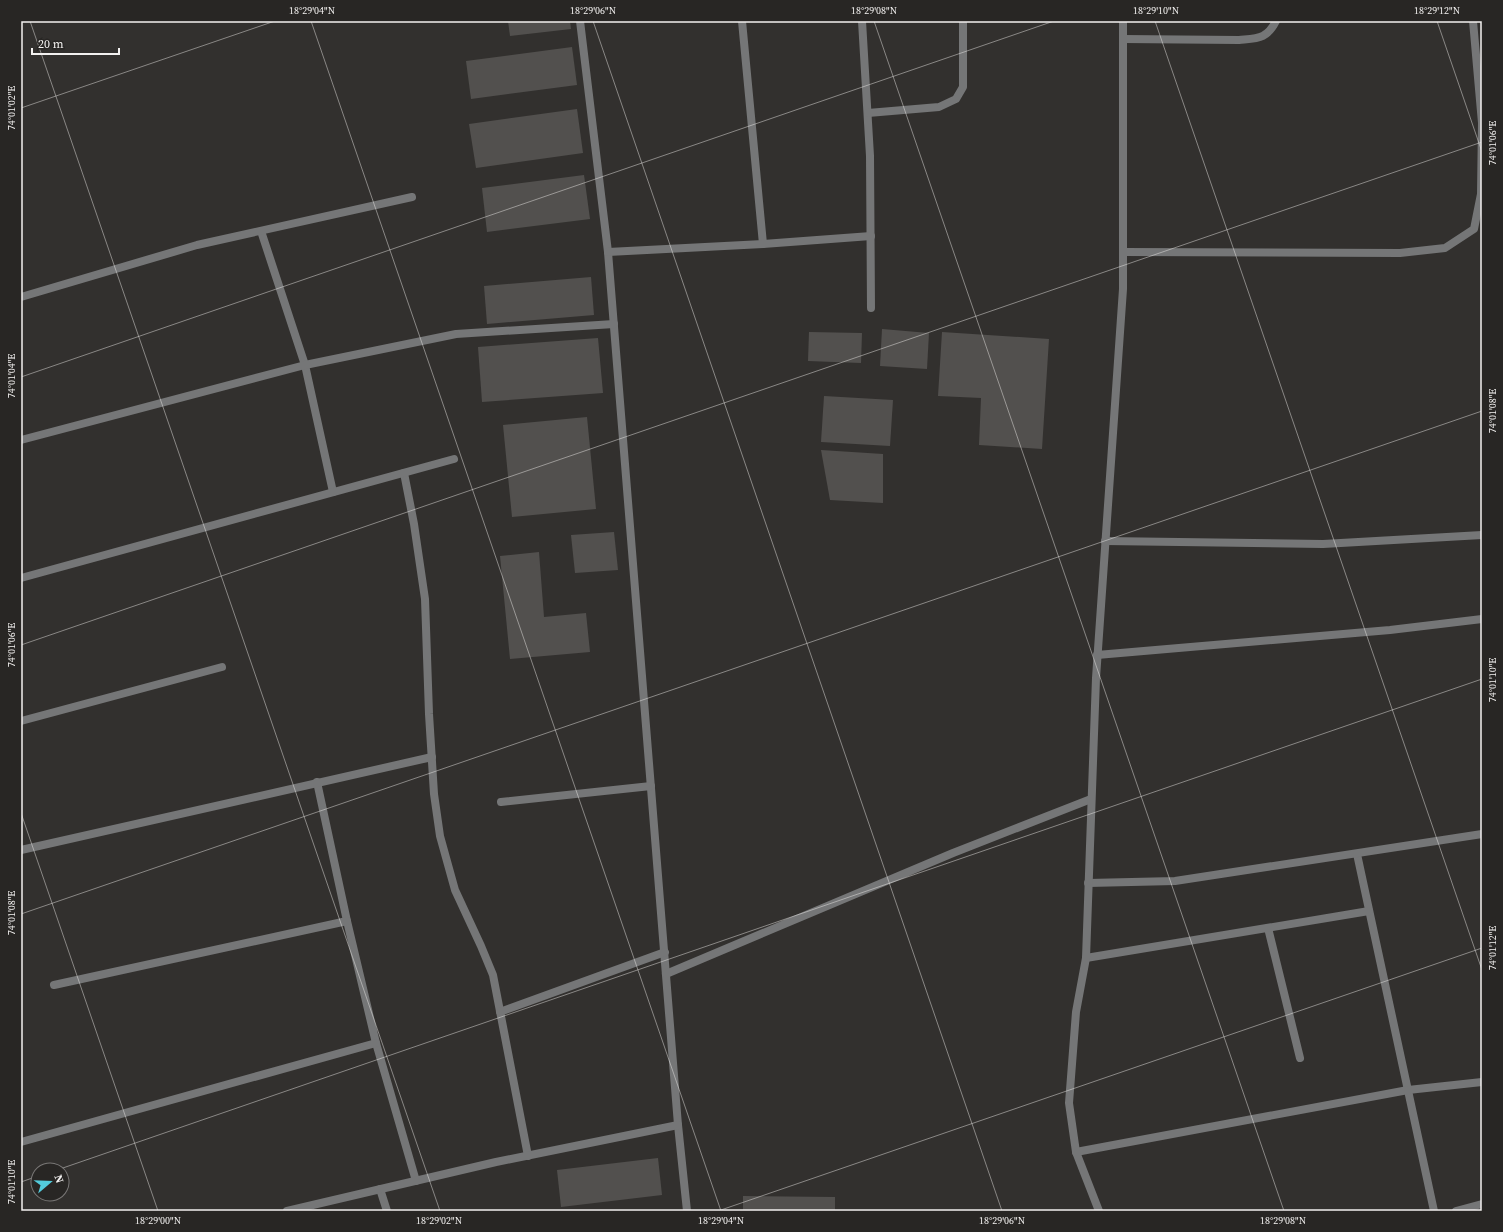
<svg xmlns="http://www.w3.org/2000/svg" width="1503" height="1232" font-family="'Source Serif 4',serif">
	<rect width="100%" height="100%" fill="#32302e"/>
	<g fill="#52504e">
		<polygon points="508,21 570,21 571,29 510,36"/>
		<polygon points="572,47 577,85 471,99 466,61"/>
		<polygon points="577,109 583,153 476,168 469,124"/>
		<polygon points="584,175 590,219 487,232 482,188"/>
		<polygon points="591,277 594,315 487,324 484,286"/>
		<polygon points="882,329 929,333 927,369 880,366"/>
		<polygon points="809,332 862,333 861,363 808,361"/>
		<polygon points="942,332 1049,339 1042,449 979,445 981,398 938,396"/>
		<polygon points="598,338 603,393 482,402 478,347"/>
		<polygon points="824,396 893,400 890,446 821,442"/>
		<polygon points="587,417 596,509 512,517 503,425"/>
		<polygon points="821,450 883,454 883,503 830,500"/>
		<polygon points="614,532 618,570 575,573 571,535"/>
		<polygon points="539,552 544,617 586,613 590,652 510,659 500,556"/>
		<polygon points="658,1158 662,1195 561,1207 557,1170"/>
		<polygon points="743,1196 835,1197 835,1211 743,1211"/>
	</g>
	<g fill="none" stroke-linecap="round" stroke-linejoin="round">
		<path stroke="#757677" stroke-width="8" d="M 1123,39 L 1239,40 C 1258,38 1267,39 1276,21"/>
		<g stroke="#757677" stroke-width="8">
			<polyline points="580,21 608,252 678,1125 687,1211"/>
			<polyline points="742,21 763,244"/>
			<polyline points="862,21 870,156 871,308"/>
			<polyline points="868,113 939,107 956,99 963,87 963,21"/>
			<polyline points="261,231 305,365 333,492"/>
			<polyline points="608,252 763,244 871,236"/>
			<polyline points="1123,252 1400,253 1445,248 1474,229 1481,194 1482,123 1473,21"/>
			<polyline points="21,297 197,245 412,197"/>
			<polyline points="21,440 305,365 456,334 614,324"/>
			<polyline points="404,473 414,524 425,599 429,714 434,794 440,836 455,890 481,946 493,975 528,1156"/>
			<polyline points="1105,541 1323,544 1482,535"/>
			<polyline points="21,578 454,459"/>
			<polyline points="1097,655 1390,630 1482,619"/>
			<polyline points="21,721 222,667"/>
			<polyline points="317,782 347,921 376,1043 416,1181"/>
			<polyline points="501,802 651,786"/>
			<polyline points="21,850 432,757"/>
			<polyline points="1357,854 1434,1211"/>
			<polyline points="1088,883 1175,881 1482,834"/>
			<polyline points="1268,928 1300,1058"/>
			<polyline points="1086,958 1369,911"/>
			<polyline points="666,974 953,853 1091,799"/>
			<polyline points="54,985 347,921"/>
			<polyline points="500,1012 665,952"/>
			<polyline points="21,1142 376,1043"/>
			<polyline points="1076,1152 1408,1090 1482,1082"/>
			<polyline points="380,1189 387,1211"/>
			<polyline points="287,1211 496,1162 678,1125"/>
			<polyline points="1099,1211 1076,1152 1069,1103 1076,1012 1086,958 1096,678 1123,289 1123,21"/>
			<polyline points="1456,1211 1482,1204"/>
		</g>
	</g>
	<path fill="none" stroke="#f3f1f0" stroke-width="1" stroke-opacity="0.45" d="M 30,21 L 440,1211M 311,21 L 721,1211M 593,21 L 1002,1211M 874,21 L 1284,1211M 1155,21 L 1482,970M 1437,21 L 1482,152M 21,108 L 275,21M 21,377 L 1054,21M 21,645 L 1482,142M 21,813 L 158,1211M 21,914 L 1482,411M 57,1170 L 1482,679M 21,1182 L 38,1176M 718,1211 L 1482,948"/>
	<rect width="1503" height="1232" fill="none" stroke="#282624" stroke-width="44"/>
	<g transform="translate(50 1182) rotate(71)"><circle r="19" fill="#282624" stroke="#797776"/>
	<path d="M0-3L7 15L0 10L-7 15Z" fill="#53cbdc"/>
	<text y="-6" font-size="11" font-weight="bold" text-anchor="middle" fill="#f3f1f0">N</text>
	</g>
	<path d="M32 48v6h87v-6" fill="none" stroke="#f3f1f0" stroke-width="2"/>
	<text x="38" y="48" font-size="12" fill="#f3f1f0" stroke="#282624" stroke-width="3" paint-order="stroke">20 m</text>
	<rect x="22" y="22" width="1459" height="1188" fill="none" stroke="#f3f1f0" stroke-width="1.5"/>
	<g font-size="10" text-anchor="middle" fill="#f3f1f0">
		<text x="312" y="14">18°29'04"N</text>
		<text x="593" y="14">18°29'06"N</text>
		<text x="874" y="14">18°29'08"N</text>
		<text x="1156" y="14">18°29'10"N</text>
		<text x="1437" y="14">18°29'12"N</text>
		<text transform="translate(11 108) rotate(-90)" y="4">74°01'02"E</text>
		<text transform="translate(1492 143) rotate(-90)" y="4">74°01'06"E</text>
		<text transform="translate(11 376) rotate(-90)" y="4">74°01'04"E</text>
		<text transform="translate(1492 411) rotate(-90)" y="4">74°01'08"E</text>
		<text transform="translate(11 645) rotate(-90)" y="4">74°01'06"E</text>
		<text transform="translate(1492 680) rotate(-90)" y="4">74°01'10"E</text>
		<text transform="translate(11 913) rotate(-90)" y="4">74°01'08"E</text>
		<text transform="translate(1492 948) rotate(-90)" y="4">74°01'12"E</text>
		<text transform="translate(11 1182) rotate(-90)" y="4">74°01'10"E</text>
		<text x="158" y="1224">18°29'00"N</text>
		<text x="439" y="1224">18°29'02"N</text>
		<text x="721" y="1224">18°29'04"N</text>
		<text x="1002" y="1224">18°29'06"N</text>
		<text x="1283" y="1224">18°29'08"N</text>
	</g>
</svg>
